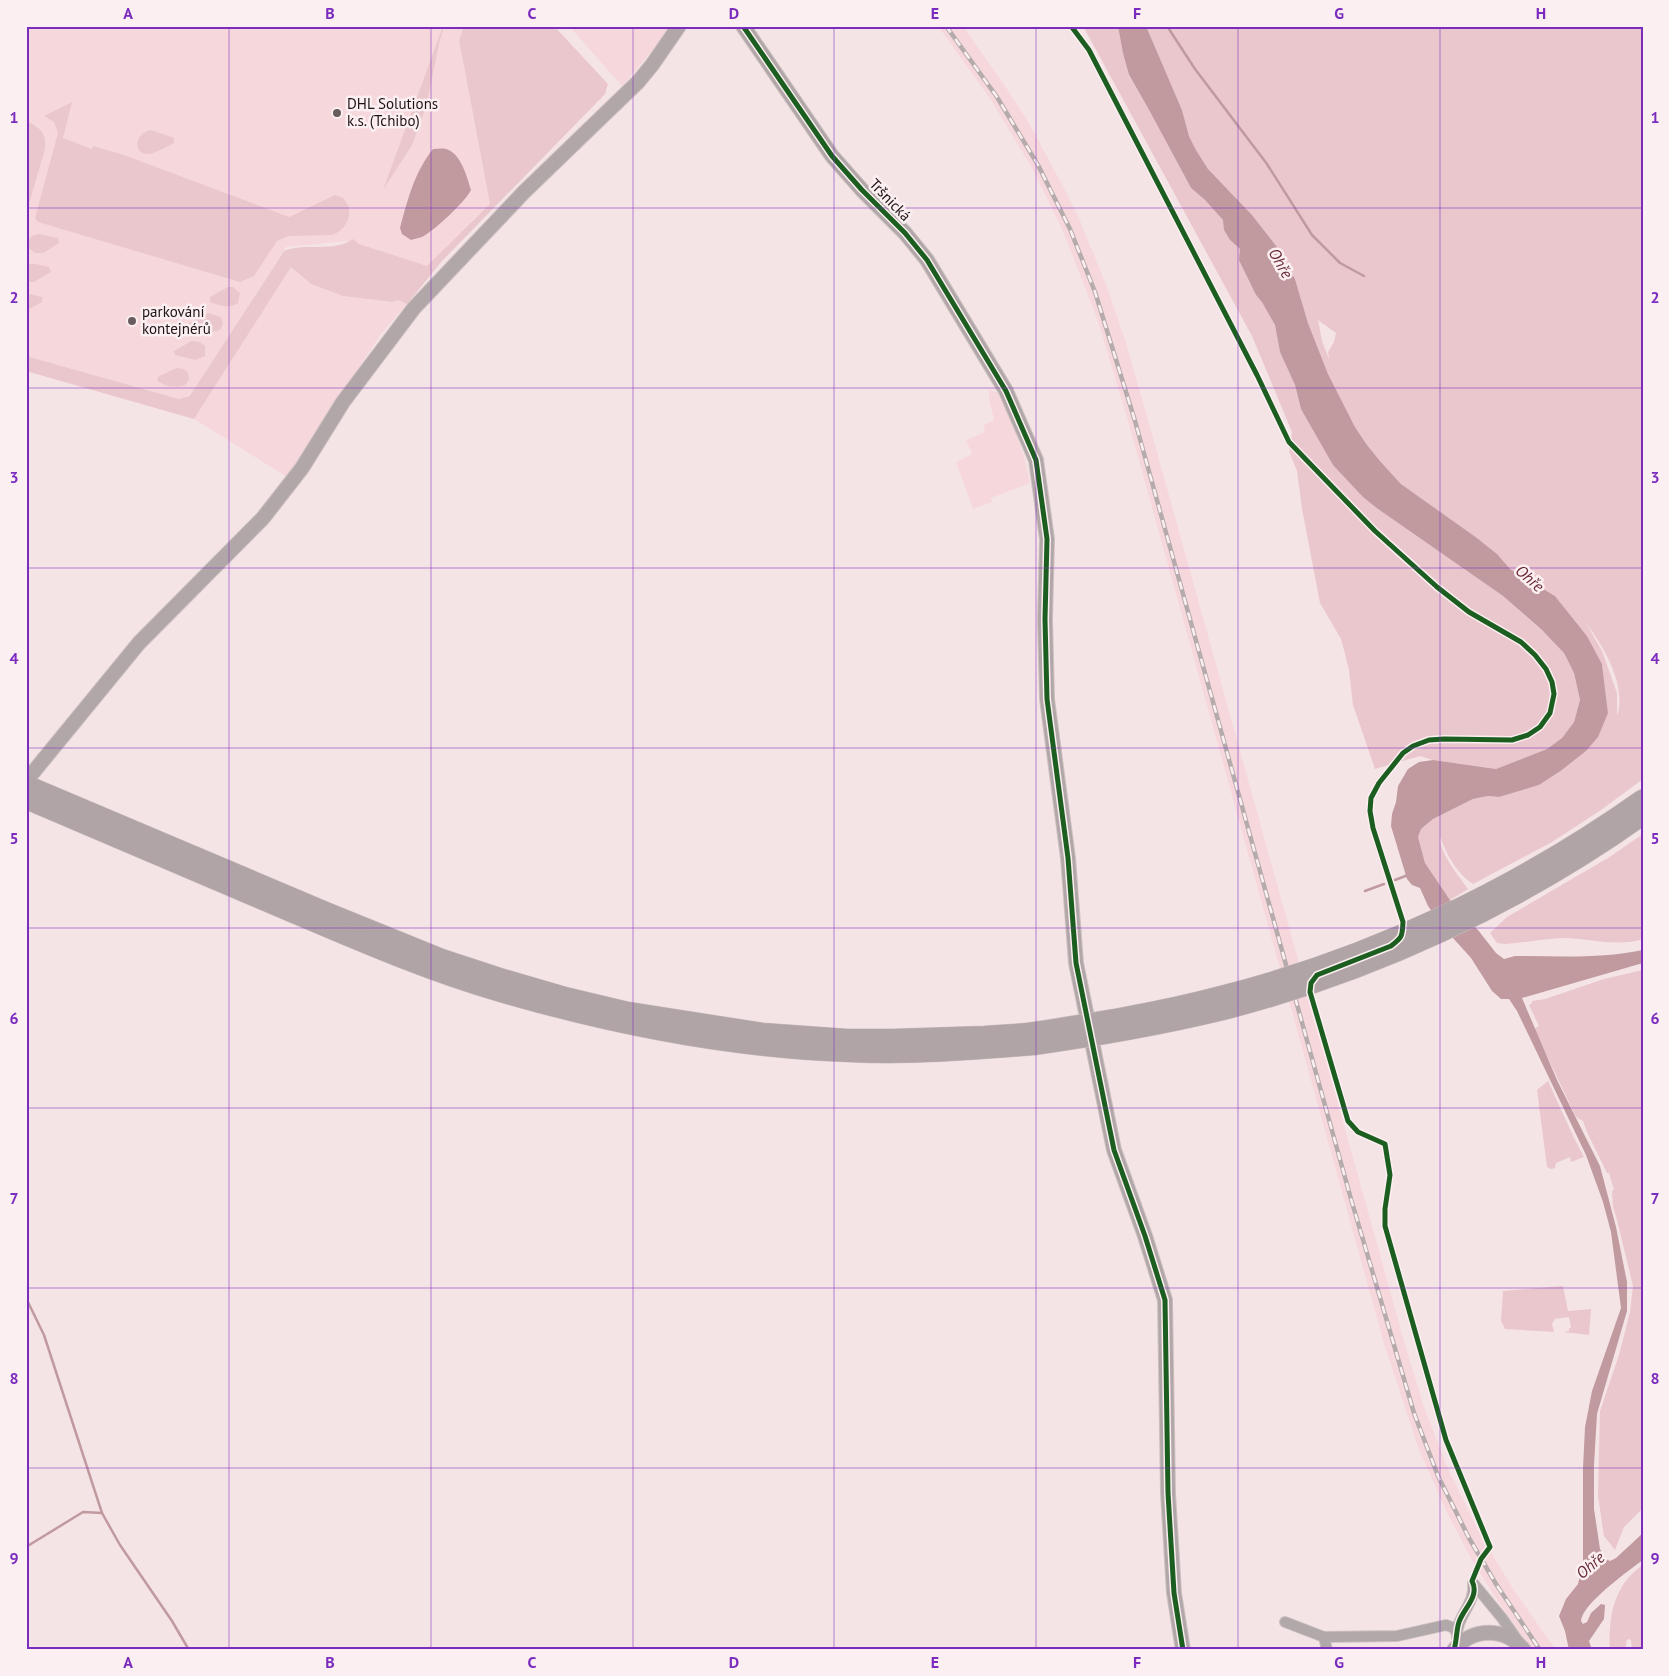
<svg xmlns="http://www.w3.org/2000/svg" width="1669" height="1676" font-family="'PT Sans',sans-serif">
	<rect width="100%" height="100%" fill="#f5e4e6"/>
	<g fill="#f6d8dc">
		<polygon points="26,26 464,26 459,40 490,204 427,267 346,241 286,247 193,391 184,398 179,399 26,356 26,212 42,131 38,126 26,121"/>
		<polygon points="569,26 669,26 662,39 622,86"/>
		<polygon points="938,26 963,26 1007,89 1029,123 1066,192 1081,223 1107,287 1126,343 1147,416 1404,1341 1425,1410 1449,1471 1479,1532 1513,1589 1556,1650 1532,1650 1497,1600 1473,1562 1446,1511 1418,1447 1385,1347 1128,421 1098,321 1063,231 1032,168 991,100"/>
		<polygon points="291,266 311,284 343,296 392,302 398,300 407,304 381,334 287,477 194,419"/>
		<polygon points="989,389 998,393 1015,431 1024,457 1030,483 991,498 992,502 973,509 956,462 972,454 966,440 985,432 983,425 994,420 989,399"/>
	</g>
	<g fill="#eac7cc" fill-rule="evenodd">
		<polygon points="443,26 444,26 439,44 426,107 412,145 383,190"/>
		<path d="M 464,26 L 554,26 L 608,84 L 605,94 L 442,261 L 407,304 L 398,300 L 392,302 L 343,296 L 311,284 L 291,267 L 194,419 L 26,371 L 26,356 L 179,399 L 189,396 L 193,391 L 284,251 C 306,242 334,253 353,239 L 359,244 L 427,266 L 490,204 L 459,40 Z"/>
		<polygon points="1083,26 1118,26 1129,76 1148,108 1191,188 1205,200 1223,220 1230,240 1240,249 1256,295 1262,301 1275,325 1280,352 1295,385 1301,409 1378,509 1503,596 1554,641 1564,653 1574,673 1580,700 1574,722 1562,738 1547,749 1496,769 1433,760 1420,756 1375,769 1353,705 1349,670 1344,650 1341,639 1320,603 1302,509 1297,471 1289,451 1292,432 1252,336"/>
		<path d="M 1146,26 L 1643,26 L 1643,779 L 1601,810 L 1552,842 L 1473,884 C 1457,874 1447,855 1440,837 C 1440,854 1459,876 1468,889 L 1450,900 L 1425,863 L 1418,837 L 1421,829 L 1433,819 L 1473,799 L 1488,796 L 1499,797 L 1539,785 L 1562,770 L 1586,751 L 1608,713 L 1602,664 L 1587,636 L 1555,596 L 1510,569 L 1497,554 L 1477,538 L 1401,484 L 1380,461 L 1367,445 L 1355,427 L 1328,374 L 1308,323 L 1295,279 L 1277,247 L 1252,215 L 1208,169 L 1196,150 L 1189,136 L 1182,110 ZM 1318,320 L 1336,333 L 1334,342 L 1328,352 L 1329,359 L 1322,341 ZM 1586,623 C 1604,647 1627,686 1617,716 L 1617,693 L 1602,651 Z"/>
		<path d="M 72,102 L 63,138 L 92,149 L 93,146 L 124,155 L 289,217 L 335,195 L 343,198 C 345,201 349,205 349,209 C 351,221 341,233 331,235 L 288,236 L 277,241 L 254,276 L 240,282 L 38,222 L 35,218 L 58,133 L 54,122 L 44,116 Z"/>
		<path d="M 26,121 C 41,127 46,133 45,149 L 26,214 Z"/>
		<path d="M 151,130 L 174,138 L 174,143 C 168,146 160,151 153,153 C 134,159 131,134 151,130 Z"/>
		<polygon points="38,234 58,238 59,243 43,253 35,253 29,248 28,241 32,236"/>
		<polygon points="26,264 36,264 49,267 51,272 34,282 27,282"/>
		<path d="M 228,287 L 233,287 L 240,293 L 238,303 C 230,309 219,306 210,302 L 210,297 Z"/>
		<polygon points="26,293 42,297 42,302 26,311"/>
		<polygon points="208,313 221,317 223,324 220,330 209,333 190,328 189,323 191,322"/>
		<polygon points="191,341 200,342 205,346 205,356 195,360 175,355 174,351 176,350"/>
		<path d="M 177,368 L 184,369 L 188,373 L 189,380 L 185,385 C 176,388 164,387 157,380 L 159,376 Z"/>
		<path d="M 1643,834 L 1643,939 C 1618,947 1591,939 1566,938 C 1545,938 1525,943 1505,944 L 1497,943 L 1490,933 L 1507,917 L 1608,858 Z"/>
		<polygon points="1643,970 1643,1508 1624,1527 1615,1550 1604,1536 1598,1496 1600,1411 1619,1355 1630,1312 1633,1286 1617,1220 1613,1207 1612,1191 1614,1190 1609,1173 1607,1173 1587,1132 1583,1121 1576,1117 1536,1033 1534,1029 1539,1026 1529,1005 1532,1003 1532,1001 1545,999 1604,979"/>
		<polygon points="1548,1081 1574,1138 1584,1157 1571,1162 1570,1157 1556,1163 1555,1168 1551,1169 1547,1167 1537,1090"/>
		<polygon points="1563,1286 1568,1311 1591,1309 1589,1335 1563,1332 1569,1331 1569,1328 1571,1328 1569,1317 1555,1319 1552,1324 1554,1332 1505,1329 1501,1321 1503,1291"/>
		<path d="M 1643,1565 L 1643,1650 L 1632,1650 L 1631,1640 L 1629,1639 L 1627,1640 L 1625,1650 L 1610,1650 C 1608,1617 1614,1584 1643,1565 Z"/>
	</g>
	<g fill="#c09a9f">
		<path d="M 1118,26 L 1146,26 L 1182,110 L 1189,136 L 1196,150 L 1208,169 L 1252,215 L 1277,247 L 1295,279 L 1308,323 L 1328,374 L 1355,427 L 1367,445 L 1380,461 L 1401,484 L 1477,538 L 1497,554 L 1510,569 L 1555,596 L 1587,636 L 1602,664 L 1608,713 L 1598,737 L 1586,751 L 1562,770 L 1539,785 L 1499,797 L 1488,796 L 1473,799 L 1433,819 L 1421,829 L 1418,837 L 1425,863 L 1450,900 L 1464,917 L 1478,930 L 1496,953 L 1504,959 L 1515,956 C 1558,956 1600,959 1643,950 L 1643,963 L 1522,998 L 1557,1080 L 1600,1166 L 1616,1227 L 1627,1282 L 1627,1311 L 1597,1414 L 1594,1465 L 1594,1509 L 1600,1549 L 1606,1559 L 1610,1561 L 1616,1558 L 1643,1533 L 1643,1560 C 1628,1571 1582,1604 1581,1621 L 1583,1624 L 1587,1622 L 1591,1613 L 1601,1604 L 1605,1605 L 1604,1619 L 1589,1641 L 1592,1650 L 1569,1650 L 1565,1631 L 1559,1616 L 1566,1599 L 1578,1584 L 1583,1564 L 1583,1468 L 1585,1427 L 1592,1391 L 1621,1308 L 1611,1232 L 1603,1202 L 1586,1155 L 1517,1011 L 1509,999 L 1501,999 L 1492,991 L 1471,958 L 1443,927 L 1428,906 L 1420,888 L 1412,885 L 1407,879 L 1391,826 L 1392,814 L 1396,802 L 1398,786 L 1408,769 L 1419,762 L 1433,760 L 1496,769 L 1547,749 L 1562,738 L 1574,722 L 1580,700 L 1574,673 L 1564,653 L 1542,630 L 1503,596 L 1378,509 L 1363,497 L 1333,465 L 1301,409 L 1295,385 L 1280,352 L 1275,325 L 1262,302 L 1256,295 L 1239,260 L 1240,249 L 1230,240 L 1224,230 L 1223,220 L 1205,200 L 1191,188 L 1148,108 L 1129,75 L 1123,53 Z"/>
		<path d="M 433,149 C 437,149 442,148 446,149 C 461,153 467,177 471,190 C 465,202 435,230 422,237 C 419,238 414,239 411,240 L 402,234 L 400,228 C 408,199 414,173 433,149 Z"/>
	</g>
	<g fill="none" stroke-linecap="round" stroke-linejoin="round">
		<g stroke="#c09a9f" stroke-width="2.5">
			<polyline points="1167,26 1195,69 1267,164 1312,235 1340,263 1364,276"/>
			<polyline points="1395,880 1408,875"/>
			<polyline points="1365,891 1384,884"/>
			<polyline points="26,1298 44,1335 102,1513 120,1545 172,1621 189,1650"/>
			<polyline points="26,1547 83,1512 102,1513"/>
		</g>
		<g stroke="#cdc0c1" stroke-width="12">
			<g id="street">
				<polyline points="1474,1584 1502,1618 1518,1641"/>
				<polyline points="1285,1622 1324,1637 1397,1636 1446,1625 1454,1628 1457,1634"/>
				<polyline points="1324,1637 1327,1650"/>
				<path d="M 1457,1637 C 1456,1616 1476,1604 1473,1583"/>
			</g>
		</g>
		<g stroke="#cdc0c1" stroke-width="16">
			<g id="secondary">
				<polyline points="743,26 832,156 862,190 905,233 927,260 1006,391 1036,460 1047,539 1045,619 1047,699 1068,858 1076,963 1114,1150 1145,1236 1165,1300 1168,1493 1174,1593 1183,1650"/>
				<polyline points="26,781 139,643 263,518 302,468 343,402 414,308 524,192 638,82 652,65 679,26"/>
				<path d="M 1454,1650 C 1473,1627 1505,1627 1524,1650"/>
			</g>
		</g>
		<g stroke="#cdc0c1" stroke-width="19">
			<g id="highway">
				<polyline points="26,784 326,911 442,958 503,978 565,996 628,1011 763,1032 847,1038 893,1038 984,1035 1028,1032"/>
				<path d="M 26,800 C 112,837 198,873 284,910 C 355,940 427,972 501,993 C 614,1026 731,1049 849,1053 C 911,1056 973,1051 1034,1046"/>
			</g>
		</g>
		<use href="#street" stroke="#b1a8a9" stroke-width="10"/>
		<use href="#secondary" stroke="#b2a7a8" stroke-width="14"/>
		<use href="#highway" stroke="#b1a4a6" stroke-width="18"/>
		<g stroke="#b5abac" stroke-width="4.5">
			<polyline id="rail" points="946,26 997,97 1038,165 1070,229 1095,292 1135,421 1351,1199 1414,1413 1438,1476 1469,1538 1496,1584 1540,1650"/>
		</g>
		<use href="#rail" stroke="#fceff1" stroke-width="2.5" stroke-dasharray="8" stroke-linecap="butt"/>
		<g stroke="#cdc0c1" stroke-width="19" stroke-linecap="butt">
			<g id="highway-bridge">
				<path d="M 1028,1032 C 1093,1022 1157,1012 1221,995 C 1371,957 1516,888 1643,798"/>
				<path d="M 1034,1046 C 1098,1037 1161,1026 1223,1011 C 1372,973 1518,905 1643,816"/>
			</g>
		</g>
		<use href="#highway-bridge" stroke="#b1a4a6" stroke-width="18"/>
		<g stroke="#fceff1" stroke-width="8">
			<g id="cycleway">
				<polyline points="743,26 832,156 862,190 905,233 927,260 1006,391 1036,460 1047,539 1045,619 1047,699 1068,858 1076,963 1114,1150 1145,1236 1165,1300 1168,1493 1174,1593 1183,1650"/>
				<path d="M 1071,26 L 1089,50 L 1257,375 L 1289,442 L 1375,531 L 1437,587 L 1469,612 L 1521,642 L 1535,655 L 1546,669 L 1552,682 L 1554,694 L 1550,713 L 1540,727 L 1528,735 L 1512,740 L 1444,739 L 1429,740 L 1413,746 L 1403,753 L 1379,783 L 1371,798 L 1370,811 L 1373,828 L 1403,922 C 1402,936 1403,937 1391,946 L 1317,975 L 1311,983 L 1310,992 L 1348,1121 L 1358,1132 L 1385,1144 L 1390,1175 L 1385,1209 L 1385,1226 L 1446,1440 L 1490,1547 L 1481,1559 L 1472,1581 C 1480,1596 1464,1608 1459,1622 C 1456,1631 1457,1640 1454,1650"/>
			</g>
		</g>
		<use href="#cycleway" stroke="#1b5e20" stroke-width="5"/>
	</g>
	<path fill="none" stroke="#7b2cbf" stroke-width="1" stroke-opacity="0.55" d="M 229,26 L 229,1650M 431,26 L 431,1650M 633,26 L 633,1650M 834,26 L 834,1650M 1036,26 L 1036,1650M 1238,26 L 1238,1650M 1440,26 L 1440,1650M 26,208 L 1643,208M 26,388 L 1643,388M 26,568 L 1643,568M 26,748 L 1643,748M 26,928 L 1643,928M 26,1108 L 1643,1108M 26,1288 L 1643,1288M 26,1468 L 1643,1468"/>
	<g fill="#695c5e" stroke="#fceff1" stroke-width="2">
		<circle cx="337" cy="113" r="5"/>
		<circle cx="132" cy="321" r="5"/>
	</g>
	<g text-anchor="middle" stroke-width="5" stroke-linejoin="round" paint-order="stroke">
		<g font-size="15" fill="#1e1315" stroke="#fceff1" text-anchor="start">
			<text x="347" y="109">DHL Solutions<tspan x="347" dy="17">k.s. (Tchibo)</tspan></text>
			<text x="142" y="317">parkování<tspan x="142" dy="17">kontejnérů</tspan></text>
		</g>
		<g font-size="15" fill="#1e1315" stroke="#fceff1">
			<text transform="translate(890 200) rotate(46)" y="5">Tršnická</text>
		</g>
		<g font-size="16" font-style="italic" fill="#672936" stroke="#fceff1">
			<text transform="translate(1281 263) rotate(60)" y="6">Ohře</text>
			<text transform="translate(1530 578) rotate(41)" y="6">Ohře</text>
			<text transform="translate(1590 1565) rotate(-41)" y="6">Ohře</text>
		</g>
	</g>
	<rect width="1669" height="1676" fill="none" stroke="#fceff1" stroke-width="55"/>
	<rect x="28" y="28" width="1614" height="1620" fill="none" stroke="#7b2cbf" stroke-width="2"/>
	<g font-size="16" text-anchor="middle" font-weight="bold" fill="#7b2cbf">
		<text x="128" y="19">A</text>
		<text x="330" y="19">B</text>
		<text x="532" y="19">C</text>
		<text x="734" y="19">D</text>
		<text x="935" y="19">E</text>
		<text x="1137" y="19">F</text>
		<text x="1339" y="19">G</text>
		<text x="1541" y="19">H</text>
		<text x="14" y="123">1</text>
		<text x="1655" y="123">1</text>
		<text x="14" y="303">2</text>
		<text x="1655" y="303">2</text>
		<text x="14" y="483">3</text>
		<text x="1655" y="483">3</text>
		<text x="14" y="664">4</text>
		<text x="1655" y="664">4</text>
		<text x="14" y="844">5</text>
		<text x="1655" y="844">5</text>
		<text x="14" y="1024">6</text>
		<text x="1655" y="1024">6</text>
		<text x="14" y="1204">7</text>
		<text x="1655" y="1204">7</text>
		<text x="14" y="1384">8</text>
		<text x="1655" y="1384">8</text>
		<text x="14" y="1564">9</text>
		<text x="1655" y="1564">9</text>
		<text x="128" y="1668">A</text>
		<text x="330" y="1668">B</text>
		<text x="532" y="1668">C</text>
		<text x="734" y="1668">D</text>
		<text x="935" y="1668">E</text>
		<text x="1137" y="1668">F</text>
		<text x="1339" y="1668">G</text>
		<text x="1541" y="1668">H</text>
	</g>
</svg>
